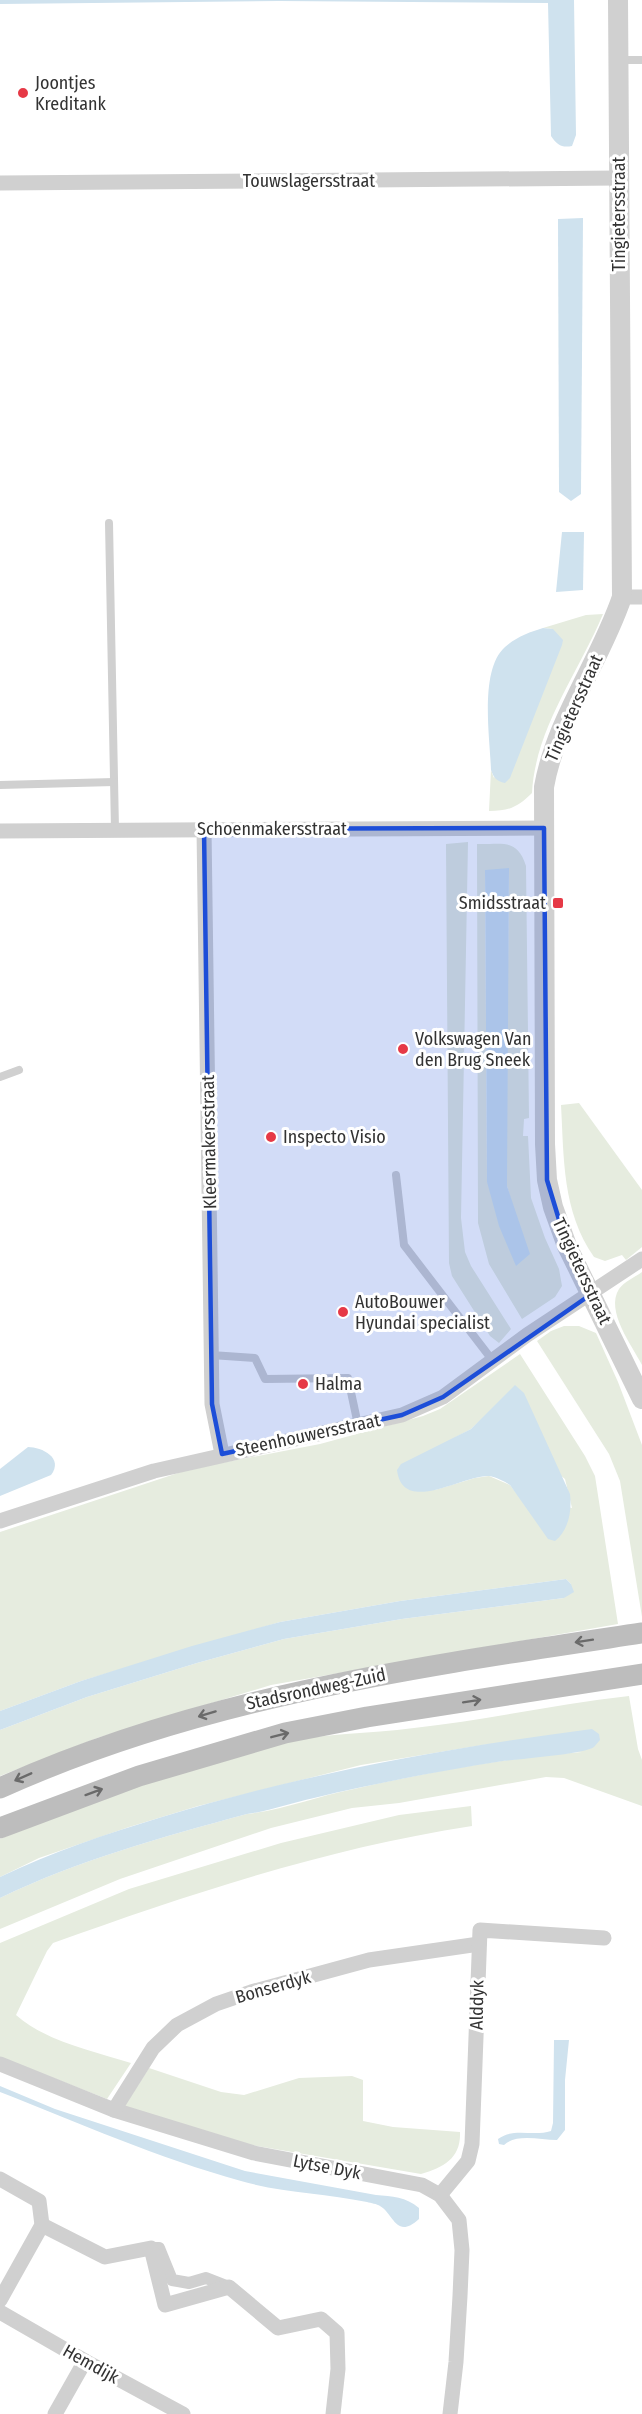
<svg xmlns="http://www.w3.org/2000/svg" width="642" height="2414" font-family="'Fira Sans Condensed',sans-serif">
	<rect width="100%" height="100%" fill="#fff"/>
	<g fill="#e6ecdf" fill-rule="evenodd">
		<path d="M 603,614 C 579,672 535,729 532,793 C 518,807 509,811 489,811 L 491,770 L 494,778 L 553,629 L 543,628 L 586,615 Z"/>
		<polygon points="468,842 461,1218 465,1252 471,1266 511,1329 499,1343 490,1336 452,1276 449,1263 446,844"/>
		<path d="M 477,844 C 500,845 517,837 526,866 L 529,1118 L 524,1119 L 523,1136 L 528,1136 L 531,1198 L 545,1238 L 559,1269 L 562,1286 L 555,1297 L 522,1319 L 489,1264 L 478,1223 ZM 509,869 L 506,1167 L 507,1186 L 512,1204 L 487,1182 L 485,871 Z"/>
		<path d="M 579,1103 L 642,1190 L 642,1247 L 626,1260 L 622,1255 L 605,1261 L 594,1257 C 562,1211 564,1158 561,1105 Z"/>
		<path d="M 642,1272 L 642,1365 C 632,1345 605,1311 619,1289 C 624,1282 635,1277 642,1272 Z"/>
		<polygon points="564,1326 579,1326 596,1333 618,1382 642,1445 642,1617 620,1481 609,1454 537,1341 551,1331"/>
		<path d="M 520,1354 L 585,1456 L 595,1476 L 618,1624 L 271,1685 L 97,1738 L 0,1776 L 0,1730 L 87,1697 L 197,1663 L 284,1639 L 402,1619 L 564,1598 L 571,1584 L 566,1579 L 400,1601 L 280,1622 L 81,1681 L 0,1711 L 0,1532 L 190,1469 L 320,1444 L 423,1416 L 440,1409 ZM 486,1415 L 565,1479 L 572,1508 L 517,1494 L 510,1485 L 489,1476 L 475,1478 L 435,1490 L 456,1437 L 471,1429 Z"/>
		<path d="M 629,1696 L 638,1749 L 642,1760 L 642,1806 L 564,1778 L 546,1777 L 399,1803 L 352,1808 L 271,1828 L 120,1879 L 0,1929 L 0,1898 C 79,1860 162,1837 247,1814 C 283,1810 318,1796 354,1789 C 429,1772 505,1758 582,1752 L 489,1744 L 361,1765 L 198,1806 L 129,1827 L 39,1858 L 0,1877 L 0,1839 C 90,1801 184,1766 279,1743 C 323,1733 369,1734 414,1728 C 486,1720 557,1704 629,1696 Z"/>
		<path d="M 471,1806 L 472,1826 C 328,1848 190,1894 53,1943 L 47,1951 L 16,2015 C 47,2042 93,2051 131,2063 L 107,2099 L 0,2057 L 0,1943 L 129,1889 L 281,1843 L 399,1815 Z"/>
		<path d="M 149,2068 L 221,2092 L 244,2095 L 299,2078 L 352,2076 L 363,2080 L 363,2121 L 393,2127 L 460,2132 C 461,2158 444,2167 421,2174 L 240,2143 L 124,2107 Z"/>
	</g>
	<g fill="#cfe2ee">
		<path d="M 0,0 L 574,0 L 576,135 L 572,146 C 562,148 557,145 551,136 L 548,3 L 279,1 L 0,4 Z"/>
		<polygon points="583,218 581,494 571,501 559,492 558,219"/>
		<polygon points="562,532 584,532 583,590 556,592"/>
		<path d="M 543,628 L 553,629 L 563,640 L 562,645 L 510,778 L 505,783 C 496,781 494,778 491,770 C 490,738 479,670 505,647 C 516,637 530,632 543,628 Z"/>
		<polygon points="509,868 507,1186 530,1254 516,1266 499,1226 487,1182 485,870"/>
		<path d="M 515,1385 L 524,1393 L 570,1494 C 572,1510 569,1530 555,1541 L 548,1539 L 510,1485 C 504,1481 496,1477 489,1476 C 462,1475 403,1516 397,1470 L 401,1464 L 471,1429 Z"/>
		<path d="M 28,1447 C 42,1447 64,1458 51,1475 L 0,1496 L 0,1469 Z"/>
		<polygon points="566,1579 571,1584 574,1592 564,1598 402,1619 284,1639 197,1663 87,1697 0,1730 0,1711 81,1681 192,1646 280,1622 400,1601"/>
		<path d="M 592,1729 L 599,1734 L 600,1740 C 598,1742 596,1745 594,1747 C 585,1754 519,1759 503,1761 C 440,1771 376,1783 314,1798 C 291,1803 270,1811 247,1814 C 162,1837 79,1860 0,1898 L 0,1877 C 52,1852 106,1834 162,1817 C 302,1774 446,1748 592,1729 Z"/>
		<path d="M 554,2040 L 569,2040 L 565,2080 L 565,2130 L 557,2140 C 540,2140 517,2133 504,2145 L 499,2144 L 498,2139 C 514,2127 533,2137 551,2131 L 553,2123 Z"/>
		<path d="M 0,2086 L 55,2109 L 245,2171 L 376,2195 C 392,2196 406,2197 419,2208 L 419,2219 C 396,2240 394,2214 380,2206 C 377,2204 371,2203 367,2202 C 325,2193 282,2193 241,2181 C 158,2158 79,2123 0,2092 Z"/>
	</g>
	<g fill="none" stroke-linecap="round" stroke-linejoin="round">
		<g stroke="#d0d0d0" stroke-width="8">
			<polyline points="619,60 642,60"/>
			<polyline points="109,523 115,830"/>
			<polyline points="0,785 114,782"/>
			<polyline points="0,1077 19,1070"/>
			<polyline points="396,1175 404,1245 493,1361"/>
			<polyline points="211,1355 255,1358 265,1379 348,1378 358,1425"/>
		</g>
		<polyline stroke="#d0d0d0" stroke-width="12" points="151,2248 159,2248 172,2280 189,2283 206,2278 229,2287"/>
		<g stroke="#d0d0d0" stroke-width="15">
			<polyline points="0,183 618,178"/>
			<polyline points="622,597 642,597"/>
			<polyline points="204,829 212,1404 222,1454"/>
			<polyline points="0,831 544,828"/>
			<polyline points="0,1521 154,1471 402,1415 443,1397 527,1335 642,1259"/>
			<polyline points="0,2064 114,2110 254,2153 422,2185 440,2195 459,2220 462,2250 460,2296 456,2362 450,2414"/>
			<polyline points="114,2110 153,2048 177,2025 216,2004 251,1992 369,1960 479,1944"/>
			<polyline points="0,2179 39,2201 42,2225 0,2300"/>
			<polyline points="440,2195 468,2161 472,2144 480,1930 604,1938"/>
			<polyline points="42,2225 105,2257 151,2248 165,2305 229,2287 278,2328 321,2319 337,2333 338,2369 333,2414"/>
			<polyline points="0,2312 85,2361 183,2414"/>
			<polyline points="55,2414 85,2361"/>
		</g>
		<path stroke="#d0d0d0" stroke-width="20" d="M 618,0 L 622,597 C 600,662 556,719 544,787 L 545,1144 L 547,1180 L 553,1207 L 567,1246 L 642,1399"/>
		<g stroke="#bdbdbd" stroke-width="21">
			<path d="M 0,1788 C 203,1696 424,1666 642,1633"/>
			<polyline points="0,1828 139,1776 285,1733 367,1717 642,1674"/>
		</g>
	</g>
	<defs><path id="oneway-shaft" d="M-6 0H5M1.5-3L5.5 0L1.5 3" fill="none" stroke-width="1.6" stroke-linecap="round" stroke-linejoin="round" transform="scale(1.5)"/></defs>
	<g stroke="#6a6a6a">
		<use href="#oneway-shaft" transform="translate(584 1641) rotate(171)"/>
		<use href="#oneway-shaft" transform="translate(472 1701) rotate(-9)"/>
		<use href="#oneway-shaft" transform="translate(207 1714) rotate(163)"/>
		<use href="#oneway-shaft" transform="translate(280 1735) rotate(-14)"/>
		<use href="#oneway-shaft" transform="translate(23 1777) rotate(156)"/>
		<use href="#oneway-shaft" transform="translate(94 1792) rotate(-20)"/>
	</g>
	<path fill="#1d4ed8" fill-opacity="0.2" stroke="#1d4ed8" stroke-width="4.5" stroke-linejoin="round" d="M 544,828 L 547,1180 L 567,1246 L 590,1295 L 443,1397 L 402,1415 L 222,1454 L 212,1404 L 204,829 Z"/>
	<g fill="#e63946" stroke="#fff" stroke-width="2">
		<circle cx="23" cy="93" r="6"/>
		<rect x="552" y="897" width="12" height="12" rx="3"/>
		<circle cx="403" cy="1049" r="6"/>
		<circle cx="271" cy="1137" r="6"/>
		<circle cx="343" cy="1312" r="6"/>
		<circle cx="303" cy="1384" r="6"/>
	</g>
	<g text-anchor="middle" stroke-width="6" stroke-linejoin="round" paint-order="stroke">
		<g font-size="18" fill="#333" stroke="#fff" text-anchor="start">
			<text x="35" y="89">Joontjes<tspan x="35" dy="21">Kreditank</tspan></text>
			<text x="546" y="909" text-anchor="end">Smidsstraat</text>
			<text x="415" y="1045">Volkswagen Van<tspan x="415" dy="21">den Brug Sneek</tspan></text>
			<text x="283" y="1143">Inspecto Visio</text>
			<text x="355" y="1308">AutoBouwer<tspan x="355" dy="21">Hyundai specialist</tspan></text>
			<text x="315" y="1390">Halma</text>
		</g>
		<g font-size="18" fill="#333" stroke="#fff">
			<text x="309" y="187">Touwslagersstraat</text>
			<text transform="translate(619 214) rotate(-90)" y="6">Tingietersstraat</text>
			<text transform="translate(574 708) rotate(-66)" y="6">Tingietersstraat</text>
			<text x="272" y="835">Schoenmakersstraat</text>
			<text transform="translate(209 1142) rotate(-91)" y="6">Kleermakersstraat</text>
			<text transform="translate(582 1271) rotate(65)" y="6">Tingietersstraat</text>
			<text transform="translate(308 1435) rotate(-12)" y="6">Steenhouwersstraat</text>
			<text transform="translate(316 1689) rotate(-12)" y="6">Stadsrondweg-Zuid</text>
			<text transform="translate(273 1987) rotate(-16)" y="6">Bonserdyk</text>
			<text transform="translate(477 2005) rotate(-89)" y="6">Alddyk</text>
			<text transform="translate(327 2167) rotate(11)" y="6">Lytse Dyk</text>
			<text transform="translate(91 2364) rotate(29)" y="6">Hemdijk</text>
		</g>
	</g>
</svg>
